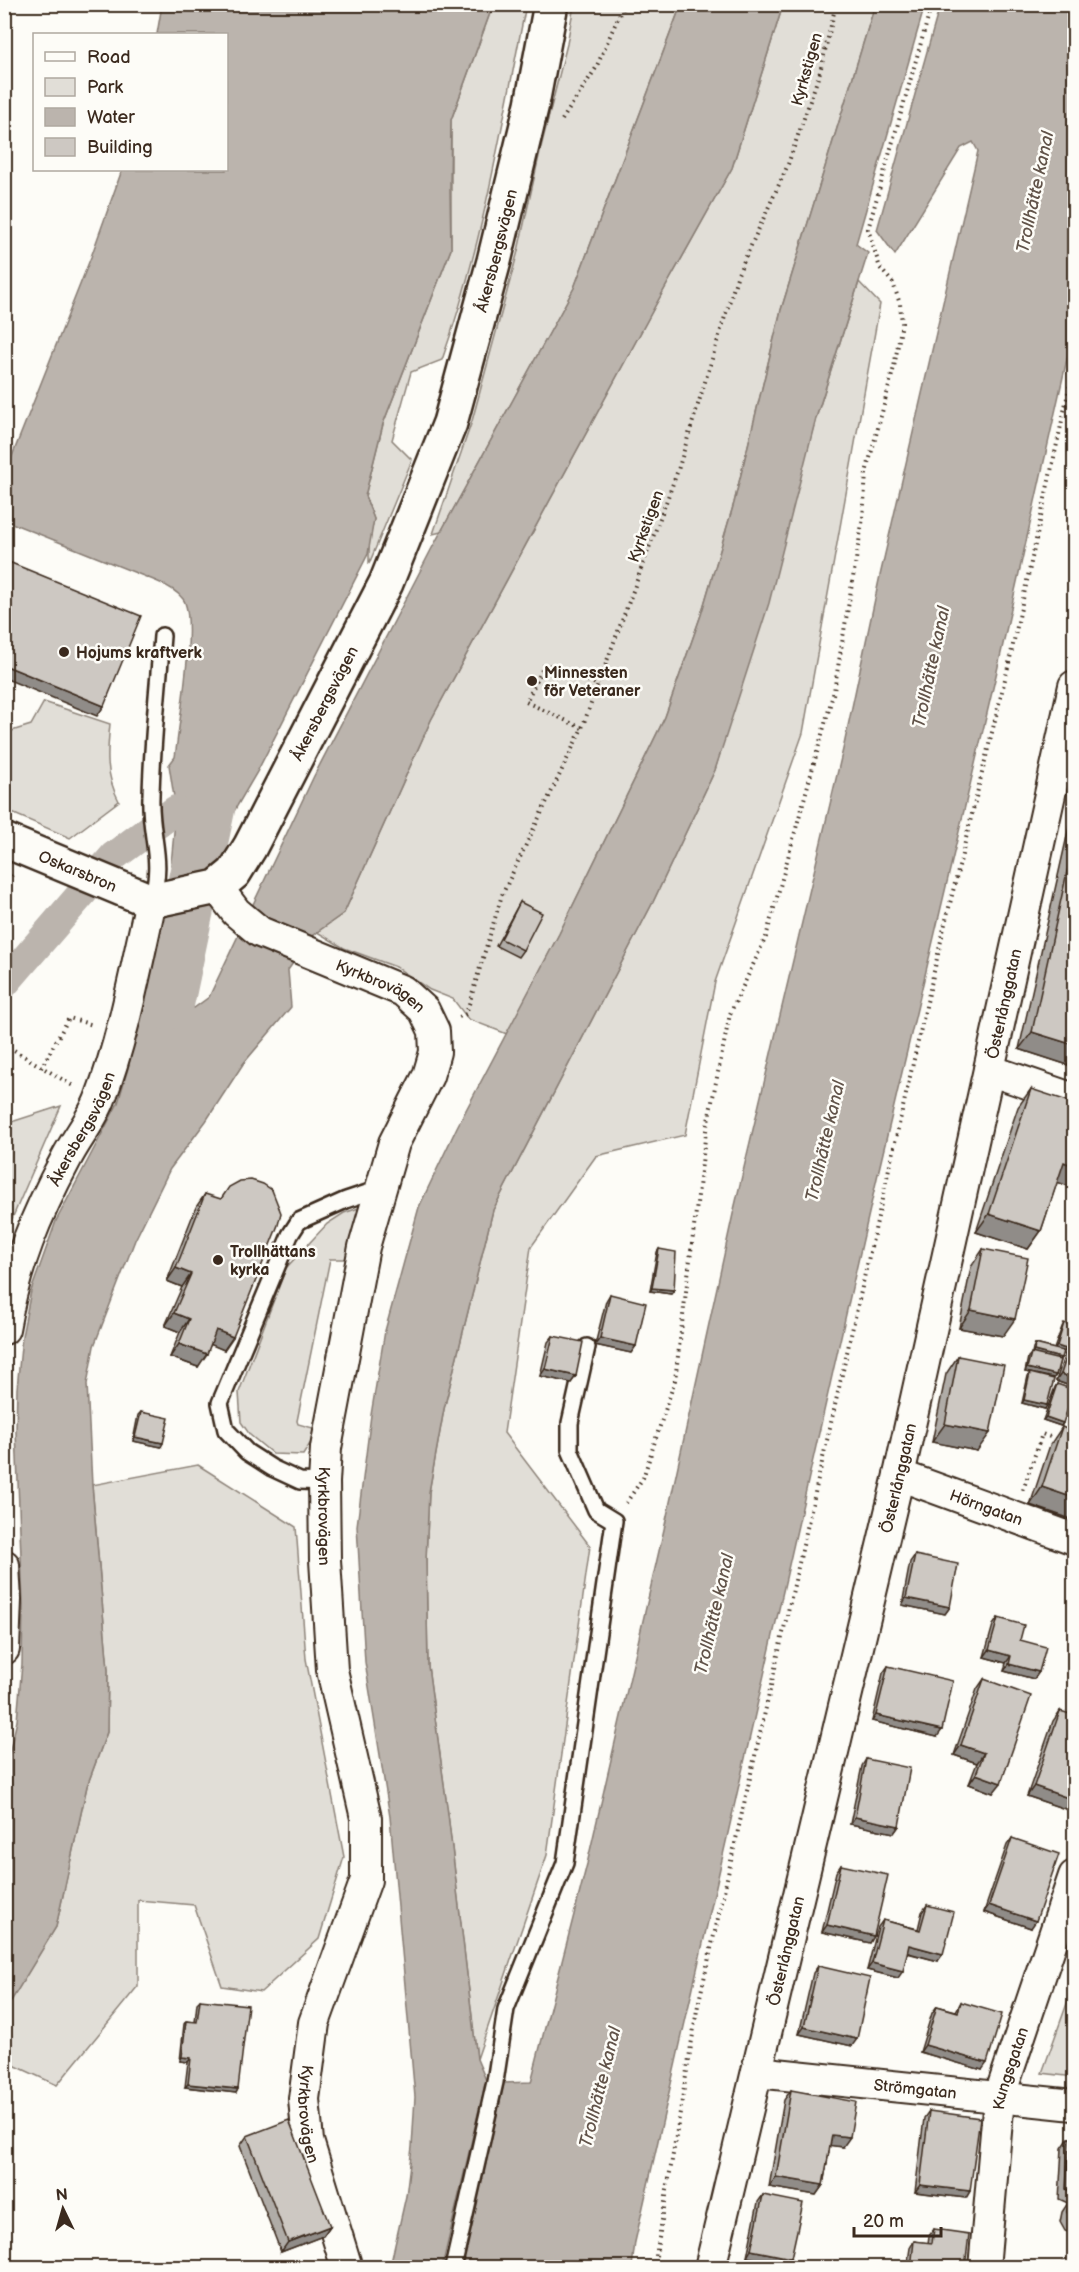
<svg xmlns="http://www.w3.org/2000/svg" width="1079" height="2272" font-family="'Balsamiq Sans',sans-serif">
	<rect width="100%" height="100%" fill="#fdfcf7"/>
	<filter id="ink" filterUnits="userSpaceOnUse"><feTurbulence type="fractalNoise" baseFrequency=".0167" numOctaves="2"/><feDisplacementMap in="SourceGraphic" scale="12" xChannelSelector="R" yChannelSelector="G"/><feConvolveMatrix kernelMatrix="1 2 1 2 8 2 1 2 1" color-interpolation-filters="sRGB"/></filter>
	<g filter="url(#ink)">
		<g fill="#e1ded7" stroke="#8e847a" stroke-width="1.5">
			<path d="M 493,5 L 526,5 C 502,123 483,245 442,360 L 411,372 L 392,440 L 412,460 L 369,564 L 369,541 L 374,519 L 365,496 L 383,424 L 451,249 L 451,120 Z"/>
			<polygon points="574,5 681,5 574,288 441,532 433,534 472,421 518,251 541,147 567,44"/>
			<polygon points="783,5 875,5 781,310 734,503 701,615 665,717 559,934 507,1034 468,1019 453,999 430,990 396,967 344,948 317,932 344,913 431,720 655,306 732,168"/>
			<polygon points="859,282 880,304 803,733 715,982 685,1135 596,1156 531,1247 504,1433 590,1546 547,1855 477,2059 448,1814 428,1666 426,1559 429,1492 444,1409 493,1210 653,902 715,770 816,418"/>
			<path d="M 44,702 L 110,724 C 107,752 105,775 119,801 L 70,838 L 5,810 L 5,733 L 31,725 Z"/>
			<polygon points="61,1106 5,1235 5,1124"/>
			<polygon points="359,1208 347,1259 330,1259 297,1421 298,1424 313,1428 313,1439 303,1455 273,1454 250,1435 241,1422 239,1392 286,1268 327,1224 344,1213"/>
			<polygon points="198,1465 296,1527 306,1659 344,1857 319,1939 261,1992 222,1986 194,1905 138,1900 138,1986 57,2085 5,2061 4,2011 56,1927 87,1786 107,1732 108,1670 92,1485"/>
			<polygon points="1074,1984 1074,2077 1042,2073"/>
		</g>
		<g fill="#bbb4ad" stroke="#887d74" stroke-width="1.5">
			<path d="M 162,5 L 493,5 L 451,120 L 450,189 L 451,249 L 383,424 L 365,496 L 374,519 L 368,554 L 257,772 L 233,813 L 218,813 L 209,819 L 207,855 L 192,864 L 171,865 L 176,810 L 169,765 L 175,757 L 177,743 C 180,716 197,618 183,599 C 176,590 166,585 156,581 L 4,520 L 5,474 L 91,257 L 122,170 L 226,170 L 226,34 L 157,34 Z"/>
			<path d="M 681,5 L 783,5 L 732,168 L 655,306 L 431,720 L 344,913 L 313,935 L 288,970 L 291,1007 L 243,1064 L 206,1121 L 170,1169 L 135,1240 L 94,1346 L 87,1384 L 92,1485 L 108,1670 L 107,1732 L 87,1786 L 56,1927 L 5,2011 L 5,1770 L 17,1721 L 22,1664 L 23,1605 L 16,1432 L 17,1389 L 22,1336 L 31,1291 L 56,1221 L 118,1103 L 128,1068 L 154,955 C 171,936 181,930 206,938 L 186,1002 L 194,1008 L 209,997 L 314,776 L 431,550 L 574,288 Z"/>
			<polygon points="875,5 925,5 856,244 868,253 816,418 769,603 715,770 653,902 493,1210 444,1409 429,1492 426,1560 428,1666 448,1814 477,2059 486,2080 442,2267 390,2267 406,2196 412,2147 415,2097 390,1817 365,1662 357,1526 371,1415 385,1331 419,1207 457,1127 559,934 665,717 701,615 734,503 781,310"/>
			<polygon points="940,5 1074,5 1074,328 997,671 877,1178 635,2242 632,2267 462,2267 504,2083 531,2082 587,1864 665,1525 733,1214 844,745 879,580 978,151 973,142 961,148 895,255 877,230"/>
		</g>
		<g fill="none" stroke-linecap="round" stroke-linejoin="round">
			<polyline stroke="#bbb4ad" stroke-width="30" points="4,984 114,856 176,810"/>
			<polyline stroke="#bbb4ad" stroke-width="52" points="168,1004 213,790"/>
			<g stroke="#3b2a1e" stroke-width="20">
				<g id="service">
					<path d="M 151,901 C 165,861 149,835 151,796 C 152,743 158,689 162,636"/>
					<polyline points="324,1482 300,1481 272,1468 247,1452 226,1430 220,1403 290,1235 299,1221 346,1200 379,1189"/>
					<polyline points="453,2268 495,2082 506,2009 565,1863 614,1521 596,1510 570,1450 570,1423 587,1347"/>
				</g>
			</g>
			<g stroke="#3b2a1e" stroke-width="34">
				<g id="minor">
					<path id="s1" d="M 217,887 L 236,912 L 260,932 L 403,991 L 424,1010 L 434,1031 L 435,1052 L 428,1076 L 394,1143 L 364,1247 L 326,1448 L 324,1482 L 325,1560 L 332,1670 L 366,1818 L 366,1880 L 314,2023 L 304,2099 L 308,2141 L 347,2268"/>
					<polyline points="989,1070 1074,1099"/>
					<path id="s2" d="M 4,1329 C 15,1266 36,1215 66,1159 C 76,1139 92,1120 100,1099 C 124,1036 136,967 151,901"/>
					<path id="s3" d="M 899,1475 L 1074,1539"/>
					<polyline points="4,1565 6,1600 4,1649"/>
					<path id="s4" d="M 757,2072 L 1074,2105"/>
					<path id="s5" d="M 710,2268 L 899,1475 L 1074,686"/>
					<path id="s6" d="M 984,2268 L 999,2098 L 1074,1876"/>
				</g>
			</g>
			<g stroke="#3b2a1e" stroke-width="38">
				<g id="tertiary">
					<path id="s7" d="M 4,840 L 151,901 L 217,887 L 234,873 L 250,847 L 386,583 L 450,423 L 494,261 L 519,158 L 532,104 L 551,4"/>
				</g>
			</g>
			<g stroke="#3b2a1e" stroke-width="4" stroke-dasharray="1.5 4.5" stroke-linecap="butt">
				<polyline points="562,120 596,68 624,4"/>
				<polyline points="582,728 526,702 545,664 599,685"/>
				<polyline points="4,885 12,875"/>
				<polyline points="459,1017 466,1014 502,895 582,728 678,470 738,274 787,167 820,72 836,4"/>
				<polyline points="4,1044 73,1086"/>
				<polyline points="41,1068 69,1018 93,1025"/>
				<polyline points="1023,1490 1042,1434 1058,1440"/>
				<polyline points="626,1503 643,1478 675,1380 706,1131 730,1014 766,937 834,691 863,518 866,473 894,367 902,323 900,304 893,283 880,268 868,229 932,4"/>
				<polyline points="654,2268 697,2010 943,932 1009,663 1074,366"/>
			</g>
			<use href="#service" stroke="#fdfcf7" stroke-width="15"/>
			<use href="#minor" stroke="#fdfcf7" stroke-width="30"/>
			<use href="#tertiary" stroke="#fdfcf7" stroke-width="33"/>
		</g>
		<g fill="#b0aca7" stroke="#3b2a1e" stroke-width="1.5">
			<polygon points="1074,805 1074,1067 1019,1049"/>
			<polygon points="520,902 523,950 518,957 496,946 516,909"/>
			<polygon points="1031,1089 1057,1182 1041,1231 1028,1249 976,1232 1018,1107"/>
			<polygon points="205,1194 224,1350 211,1344 198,1367 170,1357 180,1332 165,1326 182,1287 167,1281 196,1207"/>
			<polygon points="659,1249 674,1290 671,1294 650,1291 657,1252"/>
			<polygon points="983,1249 1003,1336 959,1328 971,1267"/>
			<polygon points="610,1294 636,1346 631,1353 595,1345 606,1301"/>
			<polygon points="1064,1323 1063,1353 1062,1352 1060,1360 1056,1375 1054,1378 1045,1409 1022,1403 1028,1376 1030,1373 1025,1372 1028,1357 1032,1353 1033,1348 1035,1344 1054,1349 1062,1327"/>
			<polygon points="1074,1326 1074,1385 1073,1387 1056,1381"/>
			<polygon points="553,1336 576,1376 571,1383 540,1376 548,1342"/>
			<polygon points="958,1356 977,1451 932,1442 946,1374"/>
			<polygon points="1057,1384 1063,1423 1061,1426 1043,1420 1055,1387"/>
			<polygon points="141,1412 161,1447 133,1441 138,1415"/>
			<polygon points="1062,1427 1074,1520 1030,1505 1050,1445"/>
			<polygon points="915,1555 950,1607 945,1614 902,1605 910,1562"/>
			<polygon points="998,1618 1020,1640 1039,1672 1034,1679 1004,1671 1006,1663 984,1657 993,1625"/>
			<polygon points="888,1666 937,1737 872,1721 883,1673"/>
			<polygon points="984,1679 993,1793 969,1784 977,1763 954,1755 977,1689"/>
			<polygon points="1060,1711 1074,1812 1027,1796 1053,1721"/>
			<polygon points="866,1759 899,1826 894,1833 850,1824 862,1766"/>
			<polygon points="1012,1838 1031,1928 984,1912 1007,1845"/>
			<polygon points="841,1865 874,1936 870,1943 822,1932 836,1872"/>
			<polygon points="927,1905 938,1961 907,1953 898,1978 867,1970 878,1927 883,1920 918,1929 922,1912"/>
			<polygon points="818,1966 852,2046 799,2034 813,1973"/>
			<polygon points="200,2000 238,2089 236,2093 185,2087 188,2062 180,2061 184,2024 186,2021 195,2022 197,2003"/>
			<polygon points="961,2002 982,2070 920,2052 932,2013 937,2006 956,2011"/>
			<polygon points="791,2090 843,2147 830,2145 823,2185 816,2195 769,2187 784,2100"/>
			<polygon points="929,2111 970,2191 966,2198 915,2192 924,2118"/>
			<polygon points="247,2136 330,2226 323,2236 281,2252 240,2146"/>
			<polygon points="1069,2138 1074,2138 1074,2233 1073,2234 1065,2231 1060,2222 1062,2212 1068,2203 1059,2199 1062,2148"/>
			<polygon points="763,2195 786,2265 747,2257 758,2202"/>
			<polygon points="934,2229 965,2268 907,2268 910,2248 914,2241 928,2243 929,2236"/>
		</g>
		<g fill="#908c88" stroke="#3b2a1e" stroke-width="1.5">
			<polygon points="4,665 104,706 97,716 4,678"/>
			<polygon points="1032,1032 1074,1045 1074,1067 1019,1049"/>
			<polygon points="1064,1162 1074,1166 1074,1188 1051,1180"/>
			<polygon points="989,1214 1041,1231 1028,1249 976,1232"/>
			<polygon points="176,1268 191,1274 182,1287 167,1281"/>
			<polygon points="652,1288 674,1290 671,1294 650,1291"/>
			<polygon points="971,1310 1015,1319 1003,1336 959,1328"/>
			<polygon points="174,1313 189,1319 180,1332 165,1326"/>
			<polygon points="216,1330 233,1337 224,1350 207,1343"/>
			<polygon points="600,1338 636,1346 631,1353 595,1345"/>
			<polygon points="179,1344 207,1354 198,1367 170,1357"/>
			<polygon points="1057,1346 1066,1349 1063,1353 1054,1350"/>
			<polygon points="1034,1351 1061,1358 1058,1361 1031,1355"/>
			<polygon points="1027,1368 1056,1375 1054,1378 1025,1372"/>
			<polygon points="545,1369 576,1376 571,1383 540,1376"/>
			<polygon points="1061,1374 1074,1379 1074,1385 1073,1387 1056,1381"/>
			<polygon points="1024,1400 1047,1405 1045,1409 1022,1403"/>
			<polygon points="1046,1417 1063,1423 1061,1426 1043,1420"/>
			<polygon points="945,1424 990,1433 977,1451 932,1442"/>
			<polygon points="135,1437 163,1443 161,1447 133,1441"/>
			<polygon points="1042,1487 1074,1498 1074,1520 1030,1505"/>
			<polygon points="906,1598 950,1607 945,1614 902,1605"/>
			<polygon points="989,1650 1011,1656 1006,1663 984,1657"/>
			<polygon points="1009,1664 1039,1672 1034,1679 1004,1671"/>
			<polygon points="876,1715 942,1730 937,1737 872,1721"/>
			<polygon points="961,1745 984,1753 977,1763 954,1755"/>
			<polygon points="976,1774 1001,1783 993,1793 969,1784"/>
			<polygon points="1034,1786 1074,1800 1074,1812 1027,1796"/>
			<polygon points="855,1817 899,1826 894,1833 850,1824"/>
			<polygon points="989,1905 1036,1921 1031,1928 984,1912"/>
			<polygon points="827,1925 874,1936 870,1943 822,1932"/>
			<polygon points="909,1945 943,1954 938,1961 905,1952"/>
			<polygon points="872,1963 903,1971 898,1978 867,1970"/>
			<polygon points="804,2027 857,2039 852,2046 799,2034"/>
			<polygon points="925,2045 987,2063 982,2070 920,2052"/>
			<polygon points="182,2057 191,2058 188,2062 180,2061"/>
			<polygon points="188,2084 238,2089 236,2093 185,2087"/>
			<polygon points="832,2135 850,2137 843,2147 825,2145"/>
			<polygon points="776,2177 823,2185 816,2195 769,2187"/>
			<polygon points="920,2185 970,2191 966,2198 915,2192"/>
			<polygon points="330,2226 323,2236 281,2252 288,2242"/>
			<polygon points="751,2250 791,2258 786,2265 747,2257"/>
		</g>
		<g fill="#cdc8c2" stroke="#3b2a1e" stroke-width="1.5">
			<polygon points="4,560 141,616 104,706 4,665"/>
			<polygon points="1074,840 1074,1045 1032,1032"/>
			<polygon points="520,902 542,913 523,950 501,939"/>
			<polygon points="1031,1089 1074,1103 1074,1166 1064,1162 1041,1231 989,1214"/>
			<polygon points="251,1180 263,1184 272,1190 281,1213 278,1225 233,1337 216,1330 207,1354 179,1344 189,1319 174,1313 191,1274 176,1268 205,1194 221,1199 229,1187 240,1181"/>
			<polygon points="659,1249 676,1252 674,1290 652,1288"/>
			<polygon points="983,1249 1028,1258 1015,1319 971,1310"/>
			<polygon points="610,1294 646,1303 636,1346 600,1338"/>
			<polygon points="1064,1323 1073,1326 1066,1349 1057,1346"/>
			<polygon points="1074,1333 1074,1379 1061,1374"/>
			<polygon points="553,1336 583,1342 576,1376 545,1369"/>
			<polygon points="1035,1344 1063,1351 1061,1358 1034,1351"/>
			<polygon points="1031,1353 1060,1360 1056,1375 1027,1368"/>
			<polygon points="958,1356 1004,1365 990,1433 945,1424"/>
			<polygon points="1030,1373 1054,1379 1047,1405 1024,1400"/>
			<polygon points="1057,1384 1074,1390 1063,1423 1046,1417"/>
			<polygon points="141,1412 169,1418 163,1443 135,1437"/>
			<polygon points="1062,1427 1074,1432 1074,1498 1042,1487"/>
			<polygon points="915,1555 958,1564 950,1607 906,1598"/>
			<polygon points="998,1618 1024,1625 1020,1640 1046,1647 1039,1672 1009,1664 1011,1656 989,1650"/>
			<polygon points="888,1666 953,1681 942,1730 876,1715"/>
			<polygon points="984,1679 1031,1696 1001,1783 976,1774 984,1753 961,1745"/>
			<polygon points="1060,1711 1074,1715 1074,1800 1034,1786"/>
			<polygon points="866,1759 910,1768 899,1826 855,1817"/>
			<polygon points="1012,1838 1059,1854 1036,1921 989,1905"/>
			<polygon points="841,1865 888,1875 874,1936 827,1925"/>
			<polygon points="927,1905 954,1912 943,1954 909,1945 903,1971 872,1963 883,1920 920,1930"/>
			<polygon points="818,1966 870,1978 857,2039 804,2027"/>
			<polygon points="200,2000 248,2005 238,2089 188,2084 191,2058 182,2057 186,2021 197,2022"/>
			<polygon points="961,2002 1002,2014 987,2063 925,2045 937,2006 958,2012"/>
			<polygon points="791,2090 856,2102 850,2137 832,2135 823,2185 776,2177"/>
			<polygon points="929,2111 980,2118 970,2191 920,2185"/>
			<polygon points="289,2120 330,2226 288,2242 247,2136"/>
			<polygon points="1069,2138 1074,2138 1074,2193 1066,2189"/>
			<polygon points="763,2195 803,2203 791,2258 751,2250"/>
			<polygon points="1074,2198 1074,2221 1073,2221 1067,2212 1069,2202"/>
			<polygon points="934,2229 969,2234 965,2268 911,2268 914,2241 932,2243"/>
			<polygon points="1062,2263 1074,2264 1074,2268 1062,2268"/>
		</g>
	</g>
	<g fill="#3b2a1e" stroke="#fdfcf7" stroke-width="2">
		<circle cx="64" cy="652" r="6"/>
		<circle cx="532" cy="681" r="6"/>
		<circle cx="218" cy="1260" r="6"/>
	</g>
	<g text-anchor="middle" stroke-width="5" stroke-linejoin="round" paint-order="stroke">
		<g font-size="16" fill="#3b2a1e" stroke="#fdfcf7">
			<text transform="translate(806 69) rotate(-74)" y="6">Kyrkstigen</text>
			<text dy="6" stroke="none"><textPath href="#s7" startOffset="927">Åkersbergsvägen</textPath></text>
			<text transform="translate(645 526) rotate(-70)" y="6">Kyrkstigen</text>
			<text dy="6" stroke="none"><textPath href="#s7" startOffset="441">Åkersbergsvägen</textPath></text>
			<text dy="6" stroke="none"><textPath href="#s7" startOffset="80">Oskarsbron</textPath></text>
			<text dy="6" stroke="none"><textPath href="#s1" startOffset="195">Kyrkbrovägen</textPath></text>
			<text dy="6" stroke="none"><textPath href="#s5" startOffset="1298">Österlånggatan</textPath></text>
			<text dy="6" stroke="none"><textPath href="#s2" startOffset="216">Åkersbergsvägen</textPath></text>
			<text dy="6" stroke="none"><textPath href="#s5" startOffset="812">Österlånggatan</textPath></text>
			<text dy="6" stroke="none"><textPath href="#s3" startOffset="93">Hörngatan</textPath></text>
			<text dy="6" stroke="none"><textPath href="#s1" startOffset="771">Kyrkbrovägen</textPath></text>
			<text dy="6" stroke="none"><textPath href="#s5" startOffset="326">Österlånggatan</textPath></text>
			<text dy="6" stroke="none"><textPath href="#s6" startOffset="202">Kungsgatan</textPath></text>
			<text dy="6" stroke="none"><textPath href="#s4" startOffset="159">Strömgatan</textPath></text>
			<text dy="6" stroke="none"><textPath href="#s1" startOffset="1383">Kyrkbrovägen</textPath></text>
		</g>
		<g font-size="16" font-weight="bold" fill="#3b2a1e" stroke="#fdfcf7" text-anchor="start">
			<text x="76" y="658">Hojums kraftverk</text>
			<text x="544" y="678">Minnessten<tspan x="544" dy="18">för Veteraner</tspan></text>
			<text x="230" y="1257">Trollhättans<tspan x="230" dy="18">kyrka</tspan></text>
		</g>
		<g font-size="18" font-style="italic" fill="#615349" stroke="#fdfcf7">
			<text transform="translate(1035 192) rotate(-78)" y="6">Trollhätte kanal</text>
			<text transform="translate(931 667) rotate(-78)" y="6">Trollhätte kanal</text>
			<text transform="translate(825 1141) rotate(-77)" y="6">Trollhätte kanal</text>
			<text transform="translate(714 1614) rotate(-77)" y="6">Trollhätte kanal</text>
			<text transform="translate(600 2087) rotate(-76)" y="6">Trollhätte kanal</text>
		</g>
	</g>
	<rect width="1079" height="2272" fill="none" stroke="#fdfcf7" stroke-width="24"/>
	<rect x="12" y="12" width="1055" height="2248" fill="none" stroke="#3b2a1e" stroke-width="2" filter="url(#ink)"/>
	<rect x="33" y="33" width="195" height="138" fill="#fdfcf7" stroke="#afa8a0" stroke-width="1.5"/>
	<rect x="45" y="52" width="30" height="9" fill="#fdfcf7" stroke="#afa8a0" stroke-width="1.5"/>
	<text x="87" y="63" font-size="18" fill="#3b2a1e">Road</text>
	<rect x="45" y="78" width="30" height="18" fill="#e1ded7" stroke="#afa8a0" stroke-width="1.5"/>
	<text x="87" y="93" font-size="18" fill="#3b2a1e">Park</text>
	<rect x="45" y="108" width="30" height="18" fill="#bbb4ad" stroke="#afa8a0" stroke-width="1.5"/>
	<text x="87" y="123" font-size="18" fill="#3b2a1e">Water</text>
	<rect x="45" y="138" width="30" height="18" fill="#cdc8c2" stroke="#afa8a0" stroke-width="1.5"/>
	<text x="87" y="153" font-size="18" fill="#3b2a1e">Building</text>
	<g transform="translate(63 2209) rotate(355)" stroke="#fdfcf7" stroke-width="4.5" paint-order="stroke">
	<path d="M0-4.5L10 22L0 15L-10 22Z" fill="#3b2a1e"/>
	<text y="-9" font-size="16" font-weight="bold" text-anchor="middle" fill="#3b2a1e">N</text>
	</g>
	<path d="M854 2227v9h87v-9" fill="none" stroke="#3b2a1e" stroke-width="3"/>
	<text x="863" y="2227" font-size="18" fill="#3b2a1e" stroke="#fdfcf7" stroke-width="4.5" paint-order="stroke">20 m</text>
</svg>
